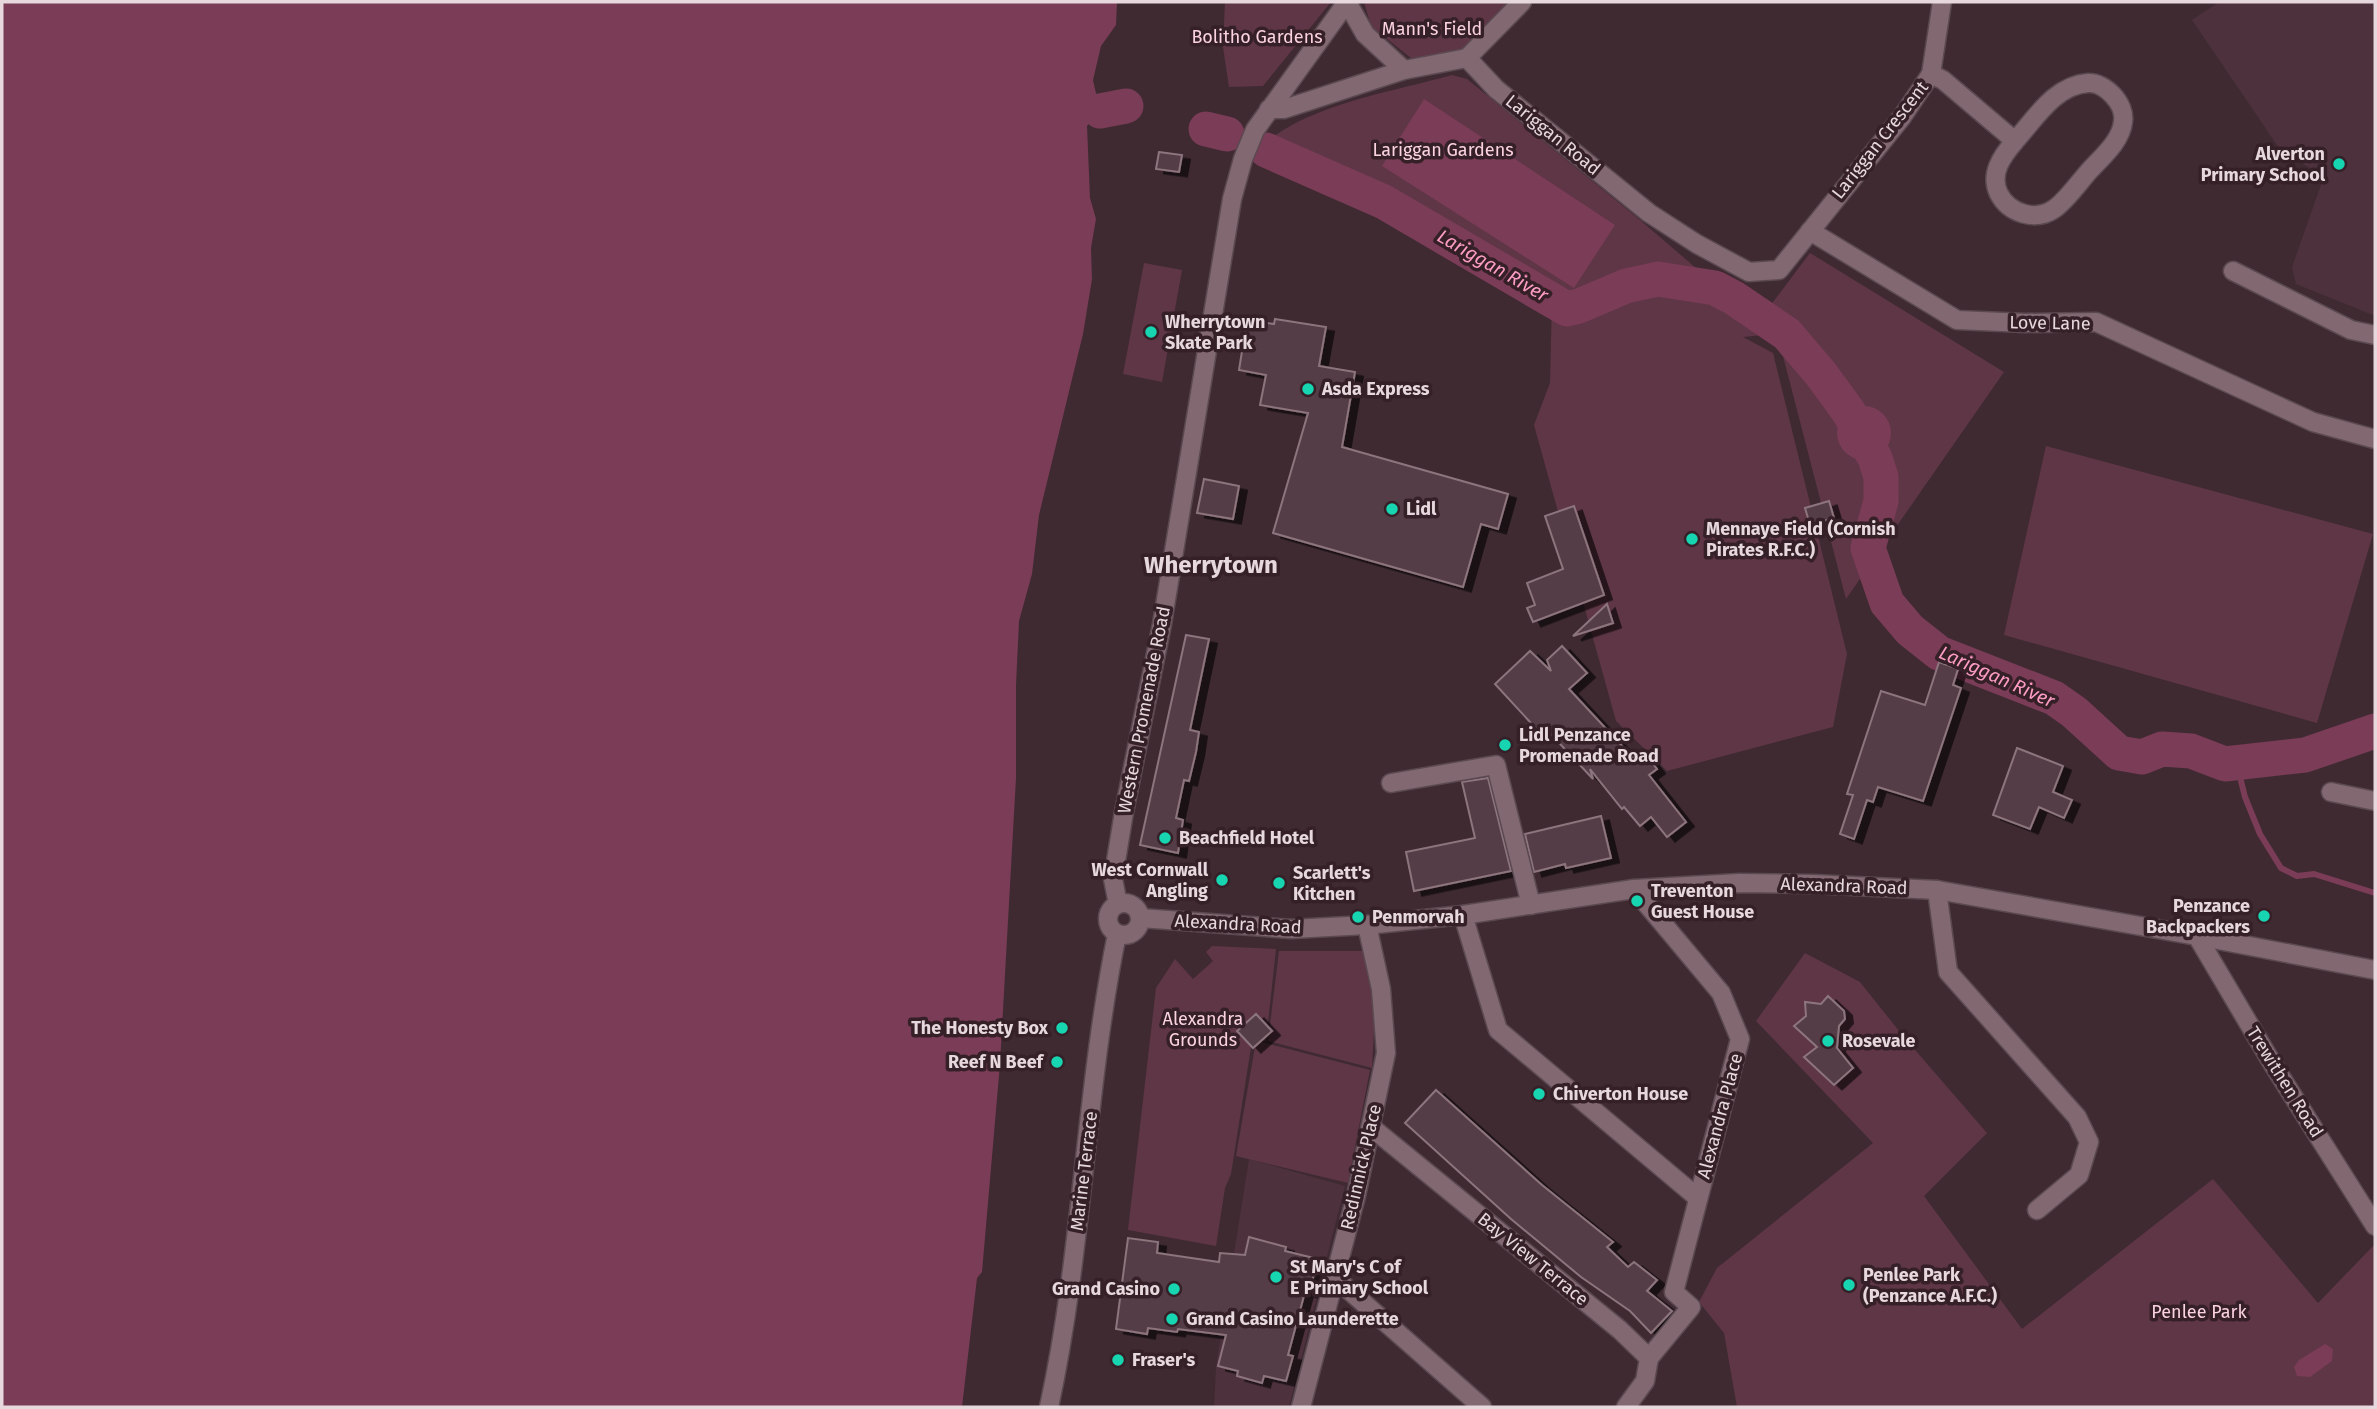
<svg xmlns="http://www.w3.org/2000/svg" width="2377" height="1409" font-family="'Fira Sans',sans-serif">
	<defs>
		<filter id="shadow"><feDropShadow dx="8" dy="4.5" stdDeviation="0" flood-color="#0009"/></filter>
	</defs>
	<rect width="100%" height="100%" fill="#3f2a32"/>
	<g fill="#4d313c">
		<polygon points="2219,2 2375,2 2375,316 2296,284 2292,267 2324,176 2281,151 2192,20"/>
		<polygon points="1249,1159 1345,1186 1289,1407 1214,1407 1216,1367"/>
	</g>
	<g fill="#5f3646">
		<polygon points="1225,2 1331,2 1263,86 1229,87 1223,47"/>
		<polygon points="1364,2 1512,2 1461,54 1411,58 1371,26"/>
		<path d="M 1452,75 L 1467,79 L 1640,220 L 1773,334 L 1743,337 L 1773,353 L 1847,654 L 1833,727 L 1667,771 L 1616,721 L 1534,425 L 1550,383 L 1552,297 L 1386,199 L 1298,156 L 1274,136 C 1323,102 1395,91 1452,75 Z"/>
		<polygon points="1810,253 2004,372 1846,599 1770,306"/>
		<polygon points="1144,263 1182,270 1162,382 1123,374"/>
		<polygon points="2046,446 2373,534 2317,723 2004,635"/>
		<polygon points="1212,946 1276,949 1266,1041 1257,1041 1370,1070 1348,1183 1236,1156 1256,1041 1252,1041 1231,1174 1225,1188 1216,1246 1128,1230 1156,988 1175,959 1193,979 1213,961 1206,952"/>
		<polygon points="1279,951 1363,951 1376,991 1372,1068 1268,1041"/>
		<polygon points="1805,953 1860,982 1903,1036 1987,1133 1924,1196 2022,1329 2213,1179 2318,1303 2375,1244 2375,1407 1737,1407 1724,1333 1699,1302 1717,1268 1873,1143 1756,1021"/>
	</g>
	<g fill="#7a3c56">
		<polygon points="2,2 1117,2 1116,25 1101,46 1093,80 1100,111 1087,126 1090,198 1096,219 1091,248 1092,279 1083,334 1039,515 1032,574 1019,621 1016,685 1016,778 1000,1064 982,1272 977,1278 962,1407 2,1407"/>
		<polygon points="1424,99 1615,225 1574,288 1382,166"/>
		<circle cx="1864" cy="433" r="27"/>
		<polygon points="2325,1344 2333,1349 2332,1361 2310,1377 2297,1376 2294,1367 2299,1360"/>
	</g>
	<g fill="none" stroke-linecap="round" stroke-linejoin="round">
		<polyline stroke="#7a3c56" stroke-width="6" points="2225,764 2239,773 2245,797 2260,834 2281,868 2297,876 2314,874 2375,893"/>
		<g stroke="#7a3c56" stroke-width="35">
			<polyline points="1100,111 1126,106"/>
			<polyline points="1206,129 1227,134"/>
			<polyline points="1266,150 1384,202 1567,309 1579,306 1626,286 1658,279 1715,288 1734,298 1787,334 1821,374 1848,411 1875,458 1881,477 1881,501 1868,548 1887,603 1910,630 1939,653 2054,698 2074,712 2119,753 2142,757 2162,749 2191,751 2225,764 2305,755 2375,731"/>
		</g>
	</g>
	<g fill="#553e46" stroke="#8d747d" stroke-width="2" filter="url(#shadow)">
		<polygon points="1159,152 1182,155 1179,172 1156,169"/>
		<polygon points="1275,319 1326,327 1319,366 1355,372 1342,447 1508,494 1498,529 1481,524 1463,587 1273,533 1308,413 1260,405 1266,375 1239,370 1247,320 1274,324"/>
		<polygon points="1204,479 1239,486 1233,519 1197,513"/>
		<polygon points="1829,501 1834,518 1810,525 1805,508"/>
		<polygon points="1574,506 1604,595 1533,622 1527,608 1535,605 1527,583 1563,569 1545,516"/>
		<polygon points="1607,604 1613,623 1573,636"/>
		<polygon points="1186,635 1209,639 1190,730 1199,732 1196,752 1189,781 1184,780 1176,818 1183,820 1178,853 1140,845"/>
		<polygon points="1562,646 1587,673 1569,689 1637,762 1646,755 1657,769 1649,775 1686,822 1667,837 1651,817 1640,826 1624,807 1622,809 1590,769 1593,779 1547,730 1542,735 1495,684 1530,651 1551,671 1547,660"/>
		<polygon points="1939,662 1958,669 1953,685 1961,688 1923,801 1878,787 1873,802 1867,800 1854,839 1840,834 1853,795 1847,794 1881,691 1925,705"/>
		<polygon points="2017,748 2063,766 2053,792 2072,800 2064,818 2039,807 2030,829 1993,815"/>
		<polygon points="1488,778 1511,871 1414,891 1406,852 1475,838 1462,782"/>
		<polygon points="1601,816 1611,858 1566,868 1565,864 1534,872 1525,834"/>
		<polygon points="1828,996 1844,1011 1845,1019 1839,1026 1837,1048 1853,1068 1834,1085 1804,1057 1817,1047 1794,1026 1806,1016 1805,1002 1821,1004"/>
		<polygon points="1256,1014 1272,1031 1253,1048 1237,1031"/>
		<polygon points="1436,1090 1542,1185 1613,1242 1607,1247 1628,1267 1634,1262 1657,1280 1647,1291 1672,1311 1651,1333 1630,1311 1581,1277 1511,1219 1405,1123"/>
		<polygon points="1249,1237 1286,1247 1285,1251 1318,1259 1309,1293 1305,1292 1288,1355 1293,1356 1286,1381 1264,1376 1262,1383 1237,1376 1238,1371 1218,1366 1226,1335 1178,1329 1177,1332 1148,1328 1147,1334 1116,1329 1128,1238 1158,1242 1157,1253 1219,1262 1220,1253 1245,1255"/>
	</g>
	<g fill="none" stroke-linecap="round" stroke-linejoin="round">
		<g stroke="#5b4951" stroke-width="21">
			<g id="minor">
				<polyline points="1347,2 1365,34 1404,70"/>
				<polyline points="1467,58 1496,89 1649,213 1697,244 1749,272 1779,270 1902,117 1931,74 1942,2"/>
				<polyline points="1467,58 1522,2"/>
				<path d="M 1931,74 L 1943,80 L 2015,141 C 2002,156 1989,174 1999,194 C 2009,213 2035,222 2054,209 C 2066,201 2080,181 2090,170 C 2102,157 2121,141 2123,122 C 2126,104 2105,82 2088,83 C 2055,85 2035,119 2015,141"/>
				<polyline points="1269,109 1284,109 1404,70 1467,58"/>
				<polyline points="1810,231 1957,320 2025,323 2096,322 2313,422 2375,439"/>
				<polyline points="2233,271 2351,330 2375,335"/>
				<polyline points="1391,783 1496,765 1531,905"/>
				<polyline points="2331,792 2375,801"/>
				<polyline points="1634,889 1721,993 1740,1039 1674,1292 1691,1307 1649,1358"/>
				<polyline points="1937,890 1948,972 2077,1117 2089,1142 2079,1175 2037,1210"/>
				<circle cx="1124" cy="919" r="16"/>
				<polyline points="1118,904 1113,879 1124,812 1162,624 1232,199 1243,159 1255,130 1347,2"/>
				<polyline points="1463,915 1498,1030 1698,1198"/>
				<polyline points="1140,918 1292,929 1367,925 1463,915 1634,889 1739,883 1813,884 1937,890 2197,936 2375,970"/>
				<polyline points="2197,936 2272,1063 2375,1226"/>
				<polyline points="1371,1127 1620,1330 1649,1358 1645,1381 1626,1407"/>
				<polyline points="1334,1277 1482,1407"/>
				<path d="M 1049,1407 C 1083,1251 1085,1090 1117,934"/>
				<polyline points="1301,1407 1356,1196 1386,1053 1381,989 1367,925"/>
			</g>
		</g>
		<use href="#minor" stroke="#826871" stroke-width="18"/>
	</g>
	<g fill="#18d5b2" stroke="#352028" stroke-width="2.5">
		<circle cx="2339" cy="164" r="7"/>
		<circle cx="1151" cy="332" r="7"/>
		<circle cx="1308" cy="389" r="7"/>
		<circle cx="1392" cy="509" r="7"/>
		<circle cx="1692" cy="539" r="7"/>
		<circle cx="1505" cy="745" r="7"/>
		<circle cx="1165" cy="838" r="7"/>
		<circle cx="1222" cy="880" r="7"/>
		<circle cx="1279" cy="883" r="7"/>
		<circle cx="1637" cy="901" r="7"/>
		<circle cx="2264" cy="916" r="7"/>
		<circle cx="1358" cy="917" r="7"/>
		<circle cx="1062" cy="1028" r="7"/>
		<circle cx="1828" cy="1041" r="7"/>
		<circle cx="1057" cy="1062" r="7"/>
		<circle cx="1539" cy="1094" r="7"/>
		<circle cx="1276" cy="1277" r="7"/>
		<circle cx="1849" cy="1285" r="7"/>
		<circle cx="1174" cy="1289" r="7"/>
		<circle cx="1172" cy="1319" r="7"/>
		<circle cx="1118" cy="1360" r="7"/>
	</g>
	<g text-anchor="middle" stroke-width="7" stroke-linejoin="round" paint-order="stroke">
		<g font-size="18" fill="#fbd2e0" stroke="#352028">
			<text x="1432" y="35">Mann's Field</text>
			<text x="1257" y="43">Bolitho Gardens</text>
			<text x="1443" y="156">Lariggan Gardens</text>
			<text x="1203" y="1025">Alexandra<tspan x="1203" dy="21">Grounds</tspan></text>
			<text x="2199" y="1318">Penlee Park</text>
		</g>
		<g font-size="18" fill="#e6d8dd" stroke="#352028">
			<text transform="translate(1553 135) rotate(39)" y="6">Lariggan Road</text>
			<text transform="translate(1880 140) rotate(-52)" y="6">Lariggan Crescent</text>
			<text transform="translate(2050 323) rotate(1)" y="6">Love Lane</text>
			<text transform="translate(1144 710) rotate(-79)" y="6">Western Promenade Road</text>
			<text transform="translate(1844 886) rotate(2)" y="6">Alexandra Road</text>
			<text transform="translate(1238 924) rotate(3)" y="6">Alexandra Road</text>
			<text transform="translate(2285 1082) rotate(58)" y="6">Trewithen Road</text>
			<text transform="translate(1720 1116) rotate(-75)" y="6">Alexandra Place</text>
			<text transform="translate(1361 1167) rotate(-77)" y="6">Redinnick Place</text>
			<text transform="translate(1084 1171) rotate(-83)" y="6">Marine Terrace</text>
			<text transform="translate(1533 1259) rotate(39)" y="6">Bay View Terrace</text>
		</g>
		<g font-size="18" font-weight="bold" fill="#e6d8dd" stroke="#352028" text-anchor="start">
			<text x="2325" y="160" text-anchor="end">Alverton<tspan x="2325" dy="21">Primary School</tspan></text>
			<text x="1165" y="328">Wherrytown<tspan x="1165" dy="21">Skate Park</tspan></text>
			<text x="1322" y="395">Asda Express</text>
			<text x="1406" y="515">Lidl</text>
			<text x="1706" y="535">Mennaye Field (Cornish<tspan x="1706" dy="21">Pirates R.F.C.)</tspan></text>
			<text x="1519" y="741">Lidl Penzance<tspan x="1519" dy="21">Promenade Road</tspan></text>
			<text x="1179" y="844">Beachfield Hotel</text>
			<text x="1208" y="876" text-anchor="end">West Cornwall<tspan x="1208" dy="21">Angling</tspan></text>
			<text x="1293" y="879">Scarlett's<tspan x="1293" dy="21">Kitchen</tspan></text>
			<text x="1651" y="897">Treventon<tspan x="1651" dy="21">Guest House</tspan></text>
			<text x="2250" y="912" text-anchor="end">Penzance<tspan x="2250" dy="21">Backpackers</tspan></text>
			<text x="1372" y="923">Penmorvah</text>
			<text x="1048" y="1034" text-anchor="end">The Honesty Box</text>
			<text x="1842" y="1047">Rosevale</text>
			<text x="1043" y="1068" text-anchor="end">Reef N Beef</text>
			<text x="1553" y="1100">Chiverton House</text>
			<text x="1290" y="1273">St Mary's C of<tspan x="1290" dy="21">E Primary School</tspan></text>
			<text x="1863" y="1281">Penlee Park<tspan x="1863" dy="21">(Penzance A.F.C.)</tspan></text>
			<text x="1160" y="1295" text-anchor="end">Grand Casino</text>
			<text x="1186" y="1325">Grand Casino Launderette</text>
			<text x="1132" y="1366">Fraser's</text>
		</g>
		<g font-size="19" font-style="italic" fill="#fc9cc2" stroke="#352028">
			<text transform="translate(1493 265) rotate(30)" y="7">Lariggan River</text>
			<text transform="translate(1997 676) rotate(24)" y="7">Lariggan River</text>
		</g>
		<g font-size="24" font-weight="bold" fill="#e6d8dd" stroke="#352028">
			<text x="1211" y="573">Wherrytown</text>
		</g>
	</g>
	<rect width="2377" height="1409" fill="none" stroke="#e6d8dd" stroke-width="7"/>
</svg>
